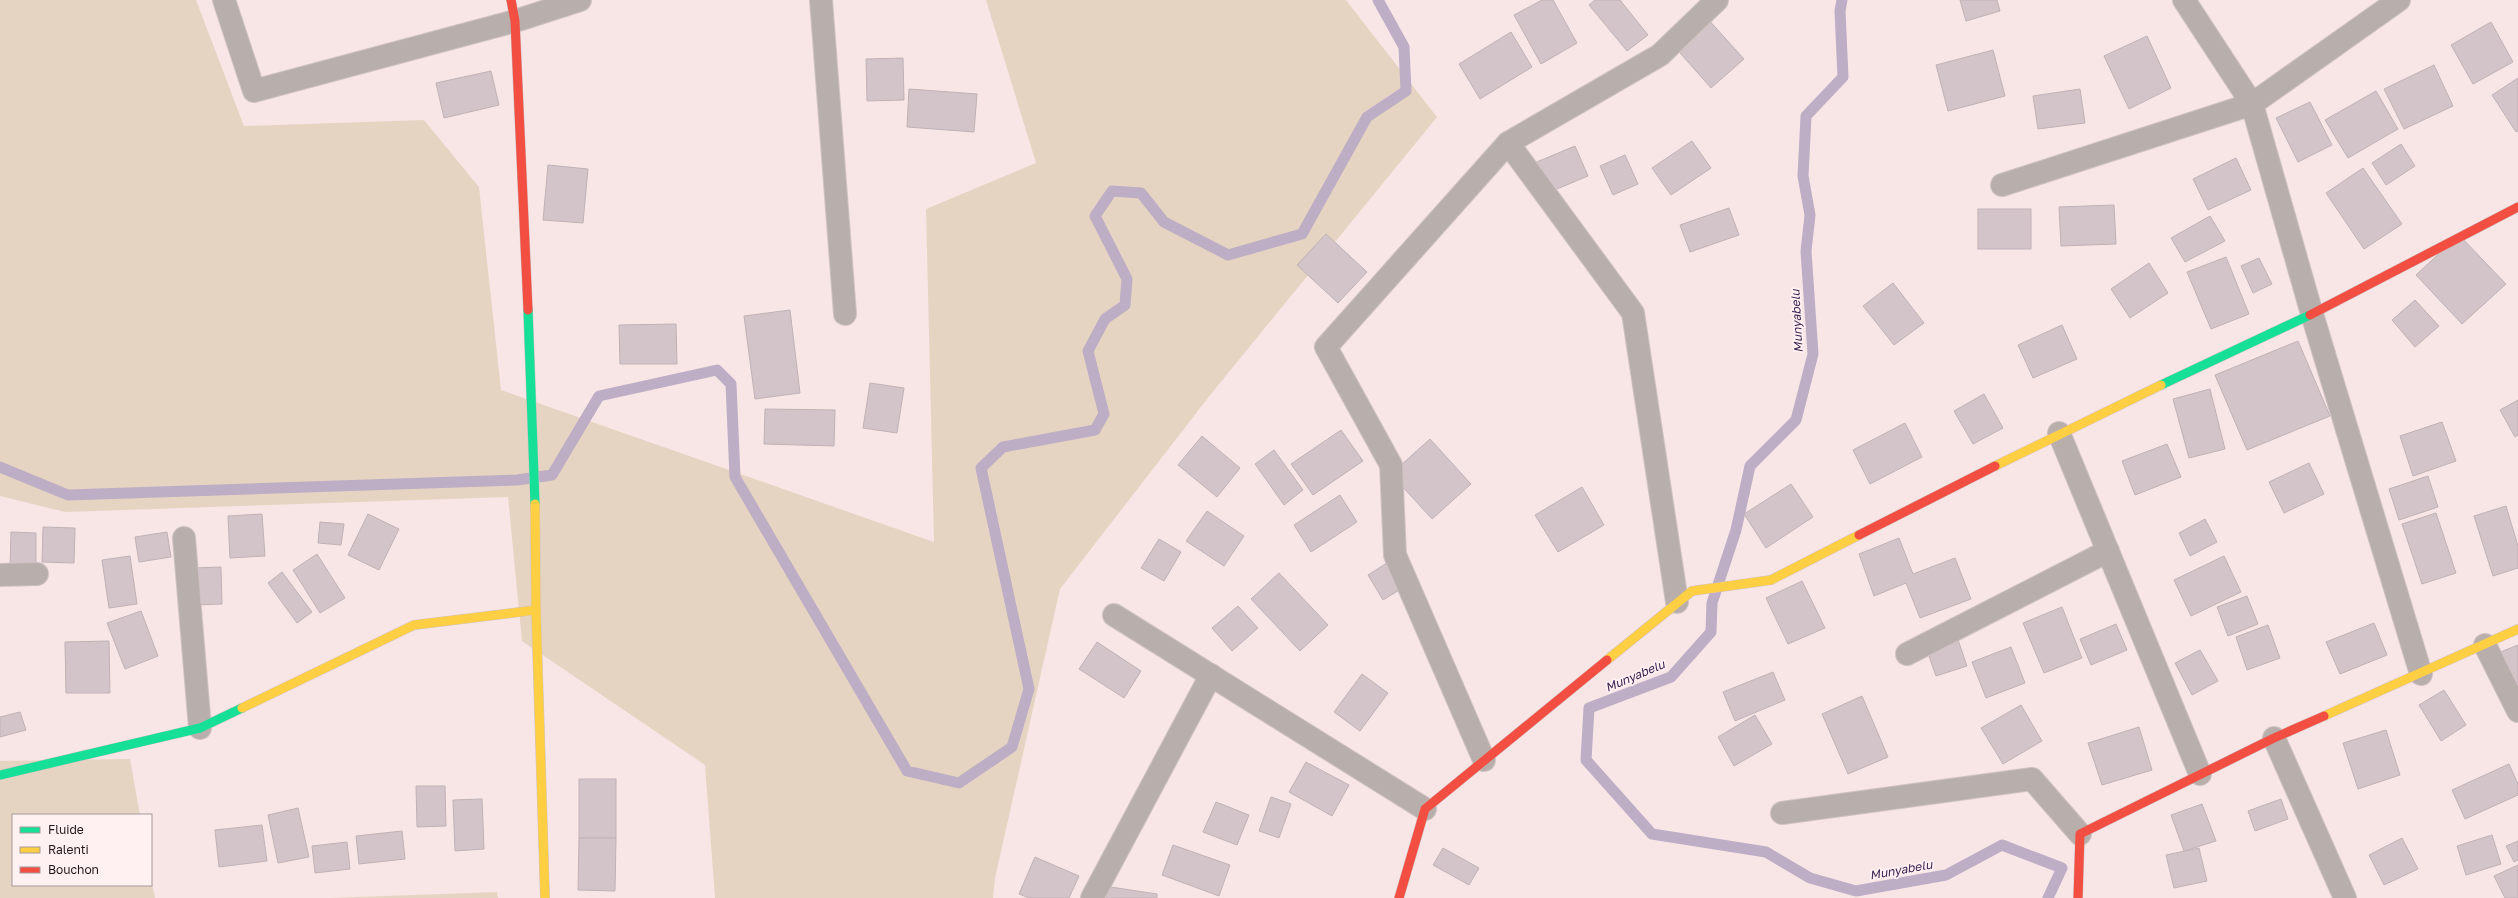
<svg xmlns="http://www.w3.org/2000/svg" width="2518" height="898" font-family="'Golos Text',sans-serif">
	<rect width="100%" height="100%" fill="#f8e6e7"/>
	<g fill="#e6d4c2">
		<polygon points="0,0 196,0 244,126 424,120 479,187 501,390 934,542 926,209 1036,163 986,0 1346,0 1437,117 1211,394 1060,589 995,878 993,898 715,898 705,765 522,641 508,497 65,512 0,496"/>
		<polygon points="130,759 140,815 13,815 13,885 151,885 151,878 155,898 0,898 0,761"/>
		<polygon points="497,892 498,898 329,898"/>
	</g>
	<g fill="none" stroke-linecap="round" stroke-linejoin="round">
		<g stroke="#bdadc5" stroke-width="11">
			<polyline points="1842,0 1840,11 1843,77 1806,116 1803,176 1810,215 1806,251 1813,354 1796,420 1750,466 1736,530 1712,603 1711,632 1671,677 1589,708 1586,760 1652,834 1766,852 1810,878 1856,891 1946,875 2002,845 2062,868 2048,898"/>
			<polyline points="0,467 68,495 517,480 552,475 599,396 717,370 731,384 735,477 907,771 959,783 1012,747 1029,689 981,468 1003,447 1095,430 1104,414 1088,351 1105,319 1125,305 1127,279 1095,216 1112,191 1141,193 1164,222 1228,255 1302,234 1367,117 1406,91 1404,47 1378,0"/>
		</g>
	</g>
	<g fill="#d3c4c9" stroke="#bfb2b5">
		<polygon points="1542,0 1553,0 1577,43 1541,64 1514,15"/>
		<polygon points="1595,0 1620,0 1648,35 1627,51 1589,5"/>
		<polygon points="1960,0 1997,0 2000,11 1966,21"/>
		<polygon points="1706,17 1744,59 1711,88 1674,46"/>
		<polygon points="2491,22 2513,62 2473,84 2451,45"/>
		<polygon points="1511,32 1532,67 1480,99 1459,64"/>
		<polygon points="2147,36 2171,88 2129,109 2104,56"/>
		<polygon points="1993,50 2005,96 1948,111 1936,65"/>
		<polygon points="903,58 904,100 867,101 866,59"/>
		<polygon points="2434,65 2453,106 2404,129 2384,89"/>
		<polygon points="491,71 499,105 444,118 436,83"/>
		<polygon points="2518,78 2518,131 2516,132 2492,95"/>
		<polygon points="909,89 977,94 974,132 907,127"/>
		<polygon points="2080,89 2085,123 2038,129 2033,96"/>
		<polygon points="2376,91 2398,129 2348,158 2325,120"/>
		<polygon points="2310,102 2332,145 2298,162 2276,118"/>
		<polygon points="1692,141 1711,168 1671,195 1652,168"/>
		<polygon points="2401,144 2415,166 2386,185 2372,163"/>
		<polygon points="1575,146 1588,176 1545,194 1532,164"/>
		<polygon points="1625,155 1638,184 1613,195 1600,166"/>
		<polygon points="2236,158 2251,190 2208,210 2193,179"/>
		<polygon points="548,165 588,169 583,223 543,220"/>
		<polygon points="2363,168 2402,224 2364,249 2326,193"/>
		<polygon points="2114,205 2116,244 2061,246 2059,207"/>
		<polygon points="1729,208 1739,235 1690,252 1680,225"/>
		<rect x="1978" y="209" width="53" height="40"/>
		<polygon points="2210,216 2225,241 2185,262 2171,238"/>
		<polygon points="1326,234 1367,272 1338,303 1297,265"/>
		<polygon points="2459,235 2506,284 2462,324 2416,275"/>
		<polygon points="2226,257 2249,314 2211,329 2187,272"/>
		<polygon points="2259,258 2272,284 2253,293 2241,266"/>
		<polygon points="2149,263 2168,293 2130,318 2111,289"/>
		<polygon points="1893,283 1924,323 1894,345 1863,306"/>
		<polygon points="2415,300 2439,326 2415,347 2392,320"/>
		<polygon points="790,310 800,393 755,399 744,316"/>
		<polygon points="676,324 677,364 620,364 619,325"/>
		<polygon points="2062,325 2077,359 2033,378 2018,345"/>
		<polygon points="2298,341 2330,416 2247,450 2215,375"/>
		<polygon points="870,383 904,388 897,433 863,428"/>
		<polygon points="2210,389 2225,449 2189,458 2173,399"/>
		<polygon points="1984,394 2003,428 1973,444 1954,411"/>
		<polygon points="2518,400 2518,435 2515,437 2500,410"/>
		<polygon points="765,409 835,410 834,446 764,444"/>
		<polygon points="2442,422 2456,461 2413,476 2400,436"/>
		<polygon points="1905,423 1922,457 1870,484 1853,450"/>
		<polygon points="1341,430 1363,461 1313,495 1291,464"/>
		<polygon points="1202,436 1240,468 1217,497 1178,465"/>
		<polygon points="1430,439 1471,484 1432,519 1391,474"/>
		<polygon points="2167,444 2181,477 2135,495 2122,461"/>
		<polygon points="1274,450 1303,490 1284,505 1255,464"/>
		<polygon points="2309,463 2324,494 2284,513 2269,482"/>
		<polygon points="2428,476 2438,507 2399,520 2389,489"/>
		<polygon points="1791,484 1813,517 1766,548 1744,514"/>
		<polygon points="1582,487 1604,525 1558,552 1535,515"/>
		<polygon points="1340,495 1357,522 1311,552 1294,525"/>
		<polygon points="2506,506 2518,546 2518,568 2493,576 2474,516"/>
		<polygon points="1207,511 1244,536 1224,566 1186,541"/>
		<polygon points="2436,513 2456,573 2422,584 2402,524"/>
		<polygon points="262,514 265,556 230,558 228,516"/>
		<polygon points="368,514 399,529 379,570 348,555"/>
		<polygon points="2205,519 2217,542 2190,556 2179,533"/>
		<polygon points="320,522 344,524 341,545 318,543"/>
		<polygon points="43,527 75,528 74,563 42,562"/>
		<polygon points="11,532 36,533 36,567 10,567"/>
		<polygon points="167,532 171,557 139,562 135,537"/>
		<polygon points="1899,538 1913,574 1955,558 1971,599 1920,618 1906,583 1874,596 1859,554"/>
		<polygon points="1159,539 1181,552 1164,581 1141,568"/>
		<polygon points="317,554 345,598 320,613 293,570"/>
		<polygon points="130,556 137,604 109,608 102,560"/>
		<polygon points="2224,556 2241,592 2191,616 2174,580"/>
		<polygon points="1393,559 1409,584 1383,600 1368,575"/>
		<polygon points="221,567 222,604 195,605 193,568"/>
		<polygon points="282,572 312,612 297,623 268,583"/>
		<polygon points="1279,573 1328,625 1300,651 1251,599"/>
		<polygon points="1802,581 1825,628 1788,644 1766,598"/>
		<polygon points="2247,596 2258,624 2228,636 2217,607"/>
		<polygon points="1238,606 1258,628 1232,651 1212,628"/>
		<polygon points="2062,607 2082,658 2044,673 2023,623"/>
		<polygon points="141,611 158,656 125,669 107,623"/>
		<polygon points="2374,623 2387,655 2340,674 2326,642"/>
		<polygon points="2116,624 2127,650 2091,665 2080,639"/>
		<polygon points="2268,625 2280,658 2247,670 2236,637"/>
		<polygon points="1956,634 1967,666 1936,676 1925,645"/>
		<polygon points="109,641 110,693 66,693 65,642"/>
		<polygon points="1097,642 1141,671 1124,698 1079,669"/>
		<polygon points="2518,645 2518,692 2498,653"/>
		<polygon points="2011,647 2025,683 1986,698 1972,662"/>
		<polygon points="2200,650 2218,681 2192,695 2175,663"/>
		<polygon points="1773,672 1785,700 1735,721 1723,692"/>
		<polygon points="1362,674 1388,693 1360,731 1334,712"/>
		<polygon points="2444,690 2466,725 2441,741 2419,705"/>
		<polygon points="1862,696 1888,757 1848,774 1822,714"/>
		<polygon points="2021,705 2042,741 2003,764 1981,728"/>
		<polygon points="20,712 26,730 0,737 0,717"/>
		<polygon points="1755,715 1772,744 1734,766 1718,737"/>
		<polygon points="2139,727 2152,770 2102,785 2088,743"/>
		<polygon points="2386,730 2400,775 2358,789 2343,743"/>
		<polygon points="1306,762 1349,785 1332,816 1289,792"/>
		<polygon points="2509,764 2518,784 2518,795 2465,819 2452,790"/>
		<rect x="579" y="779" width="37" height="59"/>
		<polygon points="416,786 445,786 446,826 417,827"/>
		<polygon points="1271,797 1291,804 1279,838 1259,831"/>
		<polygon points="482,799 484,849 455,851 453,800"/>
		<polygon points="2281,799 2288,819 2255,831 2248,811"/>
		<polygon points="1216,802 1249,815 1237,845 1203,832"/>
		<polygon points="2202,804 2216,841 2184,851 2171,815"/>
		<polygon points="298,808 309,857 278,863 268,815"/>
		<polygon points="262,825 267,861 219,867 215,830"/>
		<polygon points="402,831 405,859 359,864 356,836"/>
		<polygon points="2492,835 2501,864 2466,875 2457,846"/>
		<polygon points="579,838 616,838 615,891 578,890"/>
		<polygon points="2402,838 2418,869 2384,885 2369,855"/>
		<polygon points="2518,841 2518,860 2514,862 2506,846"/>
		<polygon points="347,842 350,869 315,873 312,846"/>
		<polygon points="1173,845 1230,865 1219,896 1162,875"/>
		<polygon points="1443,848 1479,868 1469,885 1433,865"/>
		<polygon points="2199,848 2207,881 2174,888 2166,855"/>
		<polygon points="1035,857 1079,876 1069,898 1029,898 1019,894"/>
		<polygon points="2518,865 2518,898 2505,898 2494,876"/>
		<polygon points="1104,886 1157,894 1157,898 1102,898"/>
	</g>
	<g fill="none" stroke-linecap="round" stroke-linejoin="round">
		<g stroke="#d0c2c3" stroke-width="24">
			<g id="lane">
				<polyline points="1508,143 1633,313 1677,602"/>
				<polyline points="1484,760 1395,555 1391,465 1326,347 1508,143 1660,55 1717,0"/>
				<polyline points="1782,813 2032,779 2080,834"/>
			</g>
		</g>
		<g stroke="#d0c2c3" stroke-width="24">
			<g id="street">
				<polyline points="224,0 254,91 515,21 580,0"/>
				<polyline points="821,0 845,314"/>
				<polyline points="2184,0 2252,104 2312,314 2421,674"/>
				<polyline points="2002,185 2252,104 2399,0"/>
				<polyline points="2059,433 2200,774"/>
				<polyline points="184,538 200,728"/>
				<polyline points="0,575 37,574"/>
				<polyline points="1114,615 1425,809"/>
				<polyline points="2485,645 2518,711"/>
				<polyline points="1907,654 2108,551"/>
				<polyline points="2274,738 2345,898"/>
				<polyline points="1092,898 1211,675"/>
			</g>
		</g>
		<g stroke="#d0c2c3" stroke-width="10">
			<g id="fast">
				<polyline points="528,310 535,504"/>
				<polyline points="2161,385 2310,315"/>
				<polyline points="0,775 200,728 242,708"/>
			</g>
		</g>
		<g stroke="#d0c2c3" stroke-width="10">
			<g id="slow">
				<polyline points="1995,466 2161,385"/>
				<polyline points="535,504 536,610 545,898"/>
				<polyline points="1607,660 1692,591 1771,580 1859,535"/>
				<polyline points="242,708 414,625 536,610"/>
				<polyline points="2324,716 2518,629"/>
			</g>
		</g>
		<g stroke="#d0c2c3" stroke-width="10">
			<g id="jam">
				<polyline points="511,0 515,21 528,310"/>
				<polyline points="2310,315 2518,207"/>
				<polyline points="1859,535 1995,466"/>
				<polyline points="1399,898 1425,809 1607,660"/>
				<polyline points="2078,898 2080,834 2274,738 2324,716"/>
			</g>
		</g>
		<use href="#lane" stroke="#b8afac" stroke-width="22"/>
		<use href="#street" stroke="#b8afac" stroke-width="22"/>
		<use href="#fast" stroke="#16e098" stroke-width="9"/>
		<use href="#slow" stroke="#ffcf43" stroke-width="9"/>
		<use href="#jam" stroke="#f24e42" stroke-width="9"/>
	</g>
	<g text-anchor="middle" stroke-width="3.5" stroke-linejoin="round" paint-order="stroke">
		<g font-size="12" font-style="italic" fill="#3c2451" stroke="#fff1f2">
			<text transform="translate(1797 321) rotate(-93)" y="4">Munyabelu</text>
			<text transform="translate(1635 676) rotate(-23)" y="4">Munyabelu</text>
			<text transform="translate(1901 870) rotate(-10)" y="4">Munyabelu</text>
		</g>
	</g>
	<rect x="12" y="814" width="140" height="72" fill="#fff1f2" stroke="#a6999a"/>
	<rect x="20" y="827" width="20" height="6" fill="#16e098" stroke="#a6999a"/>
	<text x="48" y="834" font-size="12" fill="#211617">Fluide</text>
	<rect x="20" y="847" width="20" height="6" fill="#ffcf43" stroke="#a6999a"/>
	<text x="48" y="854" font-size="12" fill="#211617">Ralenti</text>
	<rect x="20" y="867" width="20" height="6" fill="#f24e42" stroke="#a6999a"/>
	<text x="48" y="874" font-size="12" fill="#211617">Bouchon</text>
</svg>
